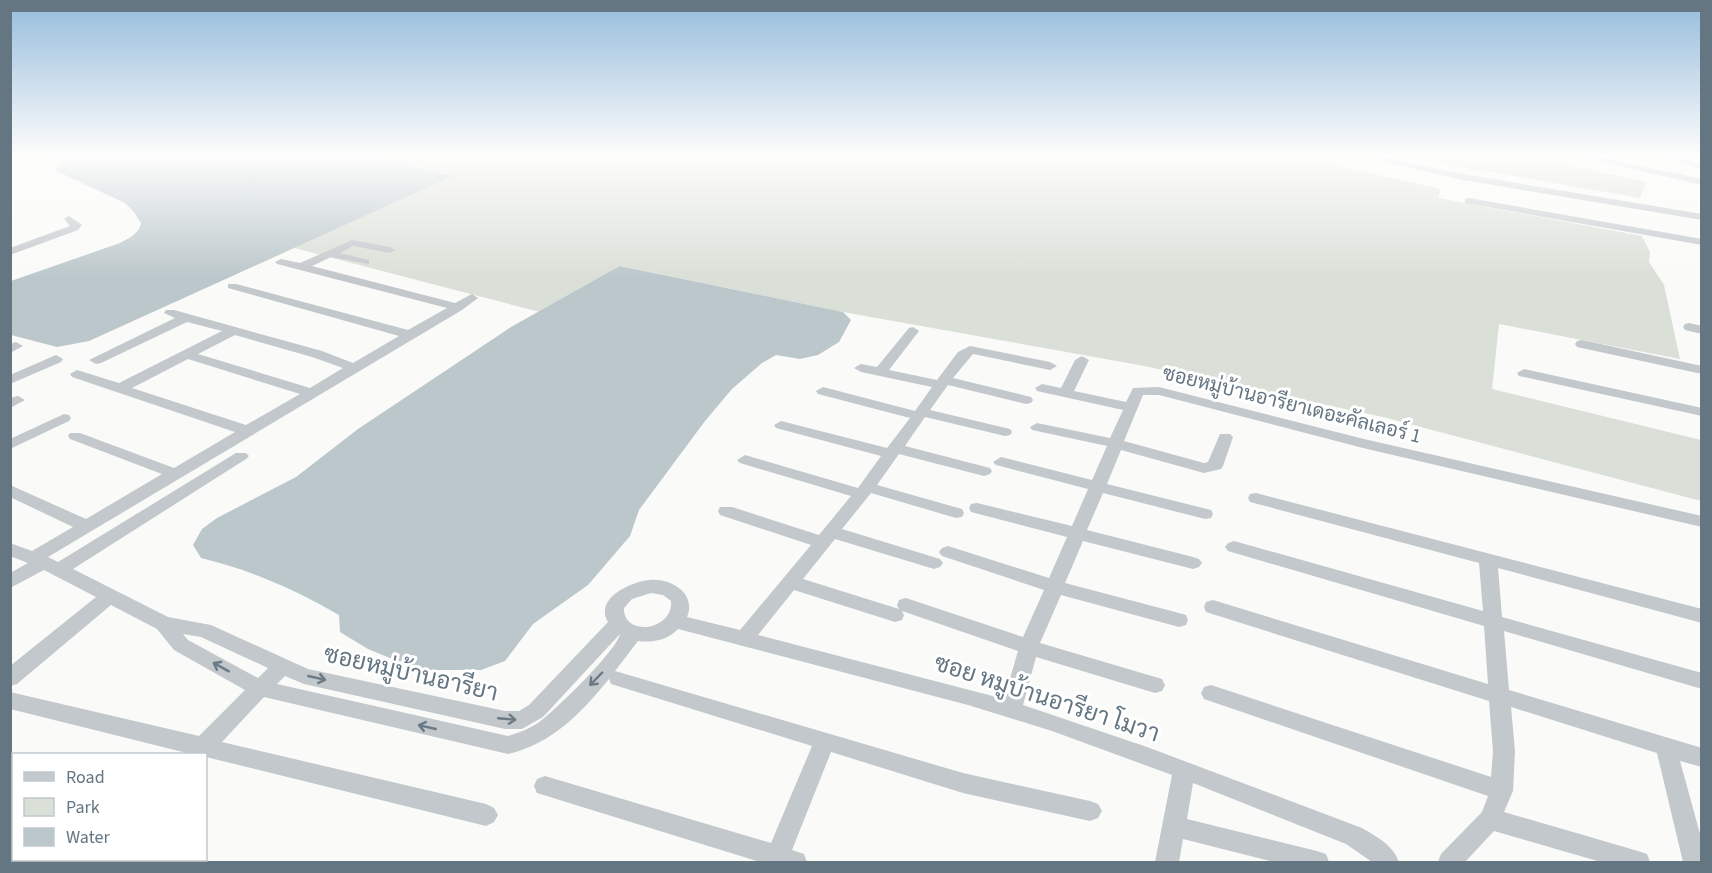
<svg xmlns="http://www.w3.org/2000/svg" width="1712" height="873" font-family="'Source Sans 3',Sarabun,sans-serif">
	<rect width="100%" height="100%" fill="#fafaf8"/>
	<g fill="#dadfd7">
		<polygon points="393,155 1289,155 1441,189 1438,198 1642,236 1650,252 1649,262 1664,285 1680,359 1499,324 1492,389 1701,440 1701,501 1383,417 1139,365 843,312 621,266 540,312 294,248 453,176 397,161 392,158"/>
		<polygon points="1407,155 1524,155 1646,182 1640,198 1450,165"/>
	</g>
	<g fill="#bbc7cb">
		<path d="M 54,155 L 390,155 L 389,158 L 392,161 L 453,176 L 89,341 L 57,347 L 11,335 L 11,281 L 120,243 C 129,238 139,234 141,223 L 134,212 L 125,203 L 54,170 L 63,162 Z"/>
		<path d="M 620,266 L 843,312 L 851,320 L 839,342 L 818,355 L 800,359 L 776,355 L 762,363 L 732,389 L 705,421 L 639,510 L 630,536 L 588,585 L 533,624 L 505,661 L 481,670 L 419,670 L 368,649 L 340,632 L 339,615 C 294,589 251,570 201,558 L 193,545 L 202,529 L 217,518 L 296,477 L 358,429 L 511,327 Z"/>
	</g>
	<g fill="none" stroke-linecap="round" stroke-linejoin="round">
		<polygon fill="#bbc7cb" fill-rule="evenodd" points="1656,155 1671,155 1702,164 1702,170"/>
		<g fill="#c3c8cc" fill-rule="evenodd">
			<polygon points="1354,155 1373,155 1463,174 1702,214 1702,220 1463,180"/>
			<polygon points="1571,155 1590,155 1702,179 1702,185"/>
			<polygon points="1469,198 1702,239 1702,245 1465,203 1465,199"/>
			<polygon points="69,216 82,225 78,230 10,255 10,248 70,226 64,219"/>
			<path d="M 352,240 L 390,247 L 395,250 L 390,253 L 353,246 L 340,253 L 369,260 L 369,264 L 331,257 L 312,266 L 455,303 L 472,294 L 478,298 L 462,310 L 48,557 L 58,562 L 236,453 L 246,453 L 249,456 L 246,459 L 73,569 L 168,617 L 211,625 L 308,669 L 505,711 L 519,711 L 529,705 L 608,622 C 594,599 630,582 649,580 C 671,577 697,594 687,617 L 740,630 L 811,545 L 720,515 L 718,511 L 720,507 L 732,507 L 819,535 L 851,496 L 740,463 L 737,460 L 745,455 L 858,488 L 881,456 L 776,428 L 774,425 L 781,421 L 887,448 L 910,418 L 818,394 L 816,391 L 823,387 L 915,411 L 932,387 L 861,372 L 854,368 L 861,364 L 877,367 L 909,328 L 913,327 L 919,331 L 889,370 L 937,380 L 958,352 L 970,346 L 1050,362 L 1057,366 L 1050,370 L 973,354 L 953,378 L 1031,397 L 1033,400 L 1031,403 L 1026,404 L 948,385 L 930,410 L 1010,429 L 1012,432 L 1010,435 L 1005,436 L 925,417 L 905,446 L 990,468 L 992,471 L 990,474 L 984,476 L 899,454 L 877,485 L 962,509 L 964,513 L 962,517 L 956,518 L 871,493 L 842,529 L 940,559 L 943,563 L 940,567 L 934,569 L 835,539 L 803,579 L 899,609 L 897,605 L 899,600 L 906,598 L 1023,637 L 1044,590 L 942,556 L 939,552 L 942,548 L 948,546 L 1049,578 L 1067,537 L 971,512 L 969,508 L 971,504 L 977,503 L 1072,526 L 1088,489 L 996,465 L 993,462 L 1001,457 L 1092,480 L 1107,446 L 1032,430 L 1030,427 L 1037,423 L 1110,438 L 1123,410 L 1037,391 L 1035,388 L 1042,384 L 1061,388 L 1075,360 L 1082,356 L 1089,360 L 1074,391 L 1126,402 L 1133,388 L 1159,387 L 1364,439 L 1702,516 L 1702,527 L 1363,448 L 1159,395 L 1143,395 L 1124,441 L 1204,463 L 1208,462 L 1220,434 L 1230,434 L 1233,437 L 1223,466 L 1221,469 L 1204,473 L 1121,450 L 1107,484 L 1211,510 L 1213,514 L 1211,518 L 1205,519 L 1103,493 L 1087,530 L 1193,557 L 1199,559 L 1202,563 L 1199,567 L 1193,569 L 1083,541 L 1065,583 L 1179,613 L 1186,615 L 1188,620 L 1186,625 L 1179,627 L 1061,595 L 1040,643 L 1162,679 L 1165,685 L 1162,691 L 1155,693 L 1036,657 L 1023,705 L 1147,747 L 1362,828 C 1377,837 1393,845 1399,862 L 1372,862 L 1346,844 L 1193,783 L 1187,819 L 1317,851 L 1326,854 L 1329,862 L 1274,862 L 1183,839 L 1179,862 L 1155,862 L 1172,775 L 1052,731 L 968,705 L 678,629 C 668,640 652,643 638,641 L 615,671 L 963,773 L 1090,801 L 1098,804 L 1102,811 L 1098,818 L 1090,821 L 963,793 L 831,752 L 792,850 L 804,854 L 807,862 L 760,862 L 537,793 L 534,786 L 537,779 L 545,776 L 771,843 L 812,746 L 611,684 L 609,679 C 581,713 552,744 508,754 L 264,697 L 222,742 L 486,804 L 494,808 L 498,815 L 494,822 L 486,826 L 206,757 L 206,754 L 191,754 L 10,709 L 10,692 L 199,736 L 245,690 L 174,650 L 157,629 L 111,605 L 17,684 L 10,686 L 10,666 L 96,597 L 44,570 L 10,588 L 10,573 L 28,563 L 10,556 L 10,543 L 32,551 L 73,527 L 10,497 L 10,485 L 86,519 L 162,474 L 70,439 L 68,436 L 70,433 L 80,433 L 174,468 L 235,432 L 72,377 L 70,374 L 77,370 L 119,383 L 222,331 L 187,322 L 101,363 L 96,364 L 89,360 L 175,318 L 164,313 L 166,310 L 174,310 L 322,351 L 353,363 L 399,336 L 228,288 L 228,284 L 236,284 L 408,330 L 447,308 L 277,264 L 275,262 L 281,259 L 300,263 ZM 235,335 L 312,357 L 343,368 L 310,388 L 198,354 ZM 188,359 L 300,394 L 246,425 L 132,388 ZM 794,590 L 895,622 L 902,620 L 904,615 L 902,611 L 1018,651 L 1004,699 L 758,635 ZM 651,593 L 663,595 L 671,601 C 674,630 623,638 624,608 L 632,599 ZM 183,634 L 201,637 L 268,668 L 258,678 L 188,640 ZM 620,634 C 617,650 555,711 538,723 C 528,729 519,733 508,736 L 277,684 L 285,676 L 304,684 L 505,729 L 522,729 L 543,717 Z"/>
			<polygon points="1689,323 1702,326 1702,334 1685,330 1683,327 1685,324"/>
			<polygon points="1582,340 1702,366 1702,374 1577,347 1575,344 1577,341"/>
			<polygon points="16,342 23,346 10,353 10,344"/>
			<polygon points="56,355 63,359 61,362 10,384 10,375"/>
			<polygon points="1524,369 1702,408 1702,416 1519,376 1517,373"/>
			<polygon points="18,396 25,400 10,408 10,398"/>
			<polygon points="64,414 69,415 71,418 69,421 10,449 10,439"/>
			<polygon points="1256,493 1702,609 1702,623 1498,568 1502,617 1702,673 1702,689 1504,631 1509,690 1702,748 1702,767 1680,761 1702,841 1702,862 1683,862 1657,753 1511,707 1515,751 1513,791 1504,812 1638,851 1647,854 1650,862 1601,862 1494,831 1465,862 1438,862 1441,854 1482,812 1488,796 1204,699 1201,693 1204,687 1211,685 1491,777 1493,751 1489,701 1206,612 1204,607 1206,602 1213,600 1488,684 1484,626 1228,551 1225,547 1228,543 1234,541 1483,611 1479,563 1250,502 1248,498 1250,494"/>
			<polygon points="10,815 14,816 14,838 10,837"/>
			<polygon points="119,860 152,860 153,862 120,862"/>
		</g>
	</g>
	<defs><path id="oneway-shaft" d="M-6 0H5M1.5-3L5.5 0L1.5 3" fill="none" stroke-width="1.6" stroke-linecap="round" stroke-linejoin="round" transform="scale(1.5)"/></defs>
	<g stroke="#6a7a87">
		<use href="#oneway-shaft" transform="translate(221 667) rotate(-151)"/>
		<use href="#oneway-shaft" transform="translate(317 678) rotate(13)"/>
		<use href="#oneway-shaft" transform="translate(596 679) rotate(134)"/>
		<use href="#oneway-shaft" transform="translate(507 719) rotate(5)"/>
		<use href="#oneway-shaft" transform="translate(427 727) rotate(-167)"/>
	</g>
	<linearGradient id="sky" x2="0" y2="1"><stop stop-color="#96bcdc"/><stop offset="0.56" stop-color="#fdfdfc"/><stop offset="1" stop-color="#fdfdfc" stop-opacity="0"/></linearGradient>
	<rect width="1712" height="278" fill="url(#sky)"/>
	<g text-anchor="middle" stroke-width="6" stroke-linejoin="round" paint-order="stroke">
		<g font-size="20" fill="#657683" stroke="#fff">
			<text transform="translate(1292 404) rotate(14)" y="7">ซอยหมู่บ้านอารียาเดอะคัลเลอร์ 1</text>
		</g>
		<g font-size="24" fill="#657683" stroke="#fff">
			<text transform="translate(411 673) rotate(13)" y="8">ซอยหมู่บ้านอารียา</text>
			<text transform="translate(1047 698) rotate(18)" y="8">ซอย หมูบ้านอารียา โมวา</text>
		</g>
	</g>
	<rect width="1712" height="873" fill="none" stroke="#657683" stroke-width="24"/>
	<rect x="12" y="753" width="195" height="108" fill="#ffffff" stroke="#c1c8cd" stroke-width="1.5"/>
	<rect x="24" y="772" width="30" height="9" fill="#c3c8cc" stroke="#c1c8cd" stroke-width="1.5"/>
	<text x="66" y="783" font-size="18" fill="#657683">Road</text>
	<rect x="24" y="798" width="30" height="18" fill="#dadfd7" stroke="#c1c8cd" stroke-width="1.5"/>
	<text x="66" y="813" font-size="18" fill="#657683">Park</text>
	<rect x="24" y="828" width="30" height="18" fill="#bbc7cb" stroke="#c1c8cd" stroke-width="1.5"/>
	<text x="66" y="843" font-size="18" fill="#657683">Water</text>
</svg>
